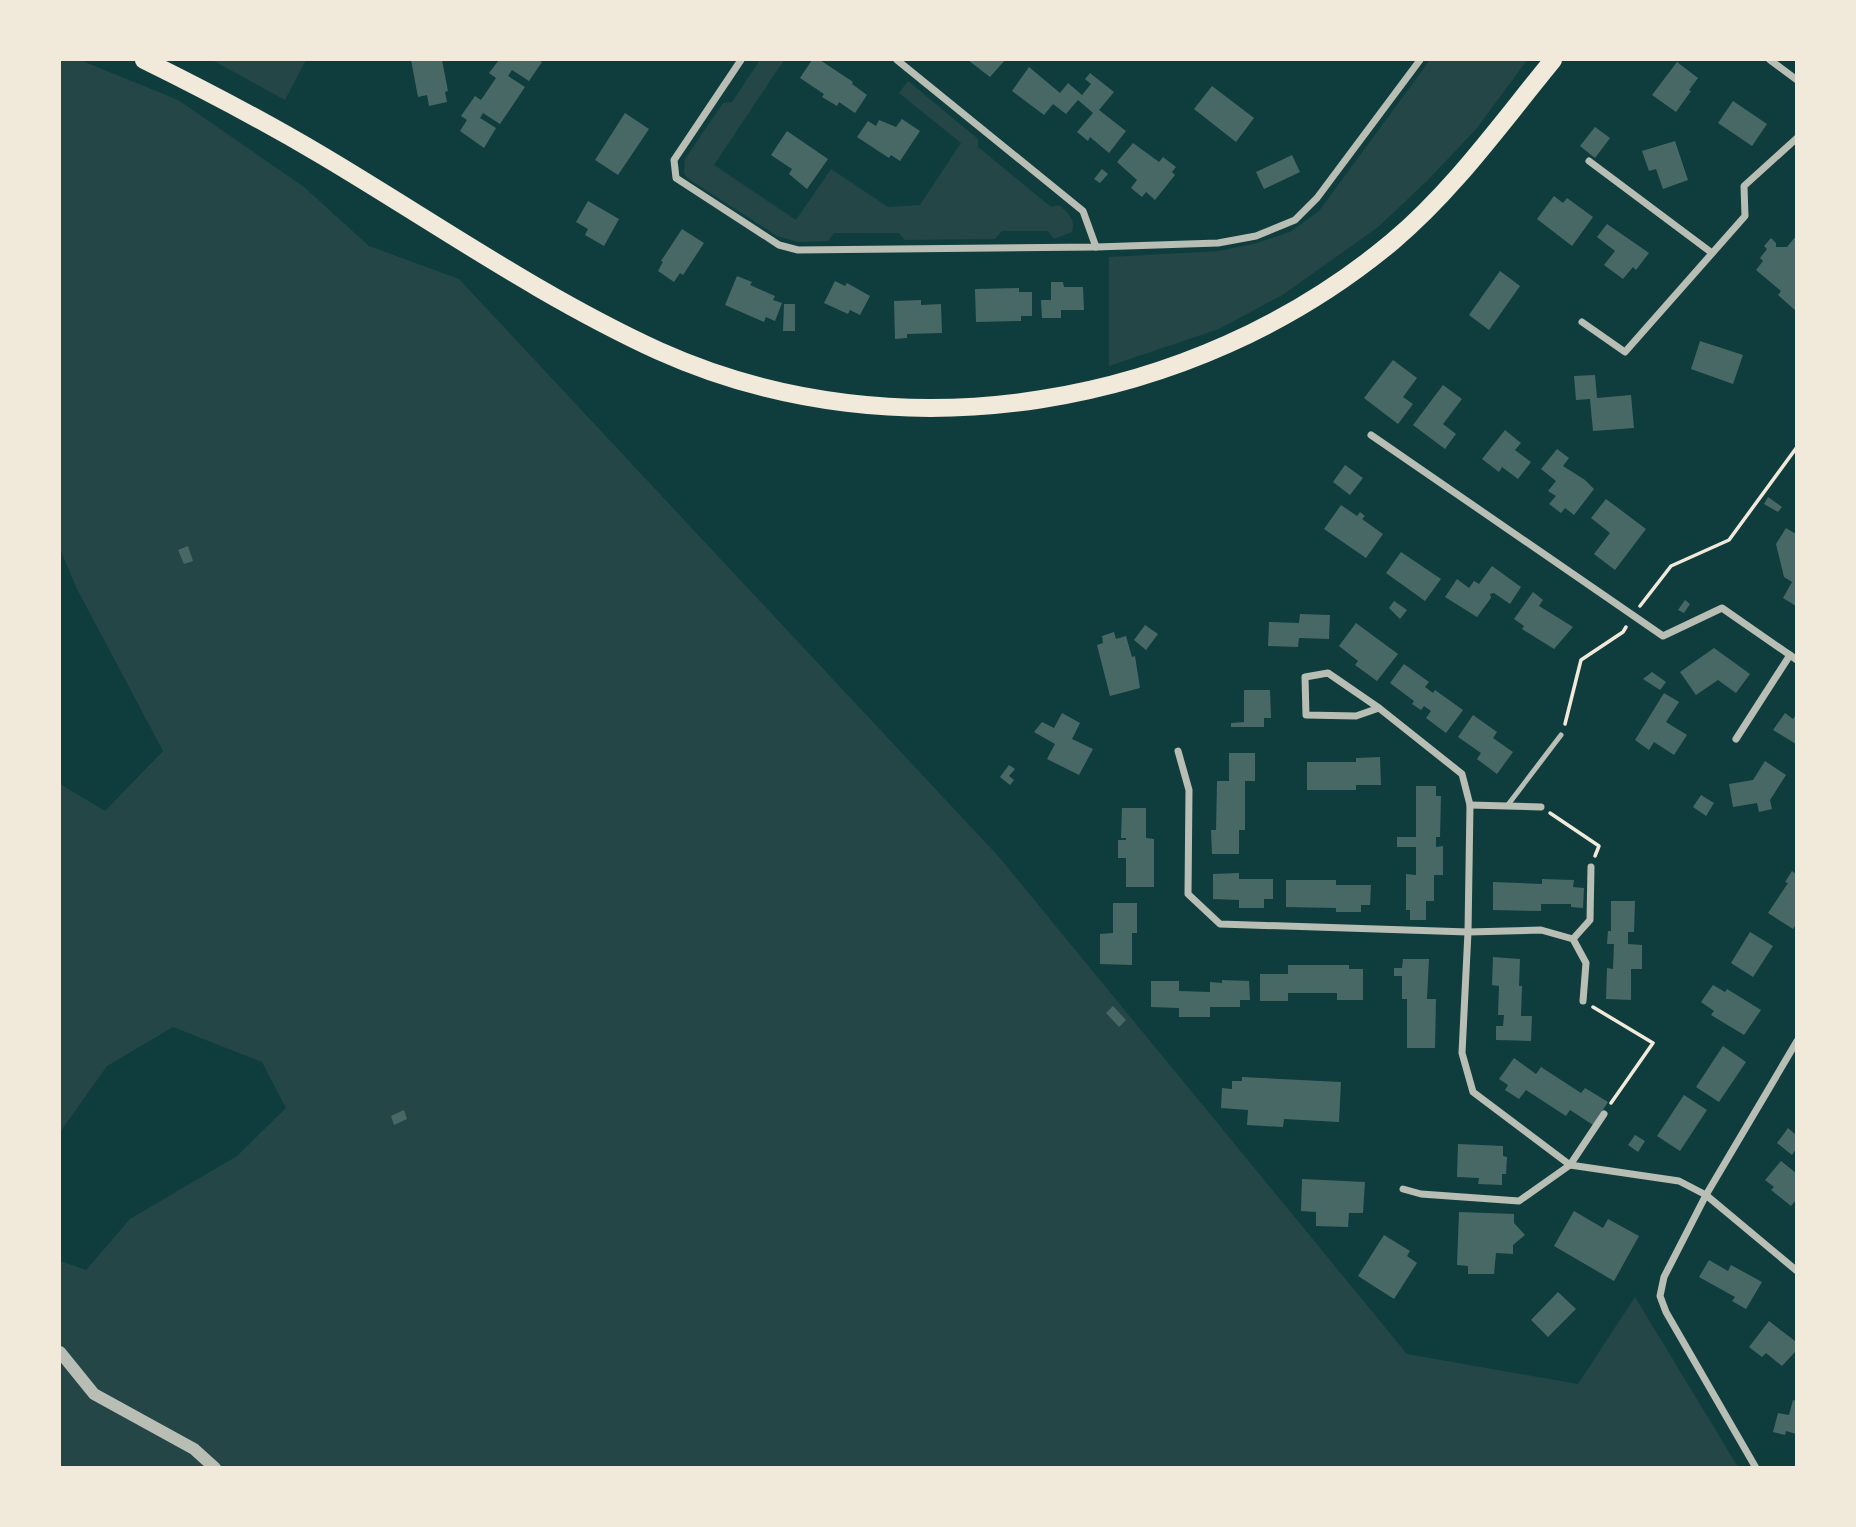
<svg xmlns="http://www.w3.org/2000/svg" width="1856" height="1527" font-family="'Archivo Narrow',sans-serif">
	<rect width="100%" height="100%" fill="#0f3d3e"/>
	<g fill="#244646">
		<polygon points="60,60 80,60 178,100 304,187 369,246 459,279 999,857 1407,1354 1578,1384 1635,1297 1738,1467 60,1467 60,1261 86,1270 130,1219 237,1156 286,1108 262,1062 173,1027 107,1066 60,1132 60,784 105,811 163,751 77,589 60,549"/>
		<polygon points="212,60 306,60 285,100"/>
		<path d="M 758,60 L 784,60 L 714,165 L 796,220 L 831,169 L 888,207 L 920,205 L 961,143 L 899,93 L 908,81 L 978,139 L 978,147 L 1051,207 L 1059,205 C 1068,214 1076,218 1072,232 L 1054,239 L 1048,231 L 1002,231 L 995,239 L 905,240 L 899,233 L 834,233 L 828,241 L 798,242 L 777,236 L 687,178 L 684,173 L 685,159 L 723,103 L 732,102 L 758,63 Z"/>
		<polygon points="1430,60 1527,60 1477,128 1427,181 1378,227 1284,294 1219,329 1109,366 1109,257 1219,251 1257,243 1290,232 1319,211"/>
	</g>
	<g fill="#486865">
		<polygon points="411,60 442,60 448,91 445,92 447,102 429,106 427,95 418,97"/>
		<polygon points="499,60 538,60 542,62 529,81 512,70 508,76 525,87 500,124 483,113 480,118 496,128 484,148 460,131 467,120 461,116 475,96 481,100 496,78 489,73"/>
		<polygon points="812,60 820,60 853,82 852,84 867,95 855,113 839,102 837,106 822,97 824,94 800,78"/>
		<polygon points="968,60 1005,60 990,77"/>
		<polygon points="1677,62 1698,78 1689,90 1691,91 1676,112 1652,95"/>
		<polygon points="1029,67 1060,93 1068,83 1082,95 1091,84 1085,79 1090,73 1114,92 1099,110 1126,131 1109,153 1090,137 1088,141 1077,132 1093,113 1078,100 1066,114 1053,104 1044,115 1012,91"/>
		<polygon points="1212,86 1254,118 1236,142 1194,109"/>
		<polygon points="1733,101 1767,124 1752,146 1718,123"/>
		<polygon points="625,113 649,129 618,175 595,160"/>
		<polygon points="902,119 920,131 900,161 891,155 889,158 857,137 868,121 876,126 879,120 896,127"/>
		<polygon points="1595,127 1610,138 1595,158 1580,146"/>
		<polygon points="787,131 828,159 807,189 789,174 792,169 771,155"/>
		<polygon points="1675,141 1688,180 1663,189 1656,169 1649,171 1642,151"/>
		<polygon points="1133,143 1159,162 1163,157 1176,167 1172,172 1175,175 1155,200 1146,192 1142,197 1131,188 1137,180 1117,162"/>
		<polygon points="1292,155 1300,172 1264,189 1256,172"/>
		<polygon points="1102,169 1108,174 1100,183 1094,179"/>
		<polygon points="1554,196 1563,203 1567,198 1593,217 1572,246 1537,219"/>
		<polygon points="588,201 619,219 604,246 585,235 588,229 576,222"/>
		<polygon points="1607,224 1649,253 1636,270 1633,267 1623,279 1604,265 1615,251 1597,237"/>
		<polygon points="682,229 704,243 683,275 680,273 674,282 658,271 663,262 661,261"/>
		<polygon points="1796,236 1796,311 1778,295 1781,291 1756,270 1763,261 1760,258 1767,249 1764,246 1771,238 1776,243 1776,247 1787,247"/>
		<polygon points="1500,271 1520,286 1489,330 1469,315"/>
		<polygon points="737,276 752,282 750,285 775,296 773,300 782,303 775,321 766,317 764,322 725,305"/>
		<polygon points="835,281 845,286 847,283 870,296 860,315 850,310 848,314 824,303"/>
		<polygon points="1051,282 1063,282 1064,287 1083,287 1084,310 1061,310 1061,318 1042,318 1041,300 1051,300"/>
		<polygon points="1019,288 1019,292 1032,292 1032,316 1021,316 1021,321 976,322 975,289"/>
		<polygon points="921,300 921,305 941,304 942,333 907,334 907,338 895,339 894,301"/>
		<polygon points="784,304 795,304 795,331 783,331"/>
		<polygon points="1700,341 1743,355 1733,384 1691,369"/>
		<polygon points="1393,360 1417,378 1403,397 1413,404 1398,424 1364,398"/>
		<polygon points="1595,375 1597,398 1631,395 1634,428 1593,431 1590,399 1576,400 1574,376"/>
		<polygon points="1443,385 1462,399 1443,424 1456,434 1445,449 1413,425"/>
		<polygon points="1505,430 1521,443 1515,450 1531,462 1518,479 1502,467 1499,472 1482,459"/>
		<polygon points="1557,449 1569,458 1563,466 1585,480 1594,489 1574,515 1565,508 1561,513 1549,504 1556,496 1548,491 1556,481 1541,469"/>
		<polygon points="1345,465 1363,478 1350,495 1333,482"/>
		<polygon points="1768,497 1782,507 1778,512 1764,504"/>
		<polygon points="1606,499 1646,529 1615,570 1594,554 1610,533 1591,518"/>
		<polygon points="1341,505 1357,516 1360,512 1365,516 1362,519 1383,534 1366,558 1324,529"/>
		<polygon points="1786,528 1796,534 1796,606 1783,598 1792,582 1784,577 1776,544"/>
		<polygon points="188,546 193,561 184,564 178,550"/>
		<polygon points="1401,552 1441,579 1425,601 1386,573"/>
		<polygon points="1492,566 1521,587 1510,604 1494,593 1490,594 1491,598 1477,617 1445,597 1457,579 1469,588 1474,581 1479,584"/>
		<polygon points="1533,592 1543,600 1539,606 1573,627 1554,649 1522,629 1524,626 1514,619"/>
		<polygon points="1685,600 1690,604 1684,613 1678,610"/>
		<polygon points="1394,601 1407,610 1400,619 1389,608"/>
		<polygon points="1300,614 1330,615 1329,639 1299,638 1298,647 1268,646 1269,622 1299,623"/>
		<polygon points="1356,623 1398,654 1377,681 1355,665 1358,661 1339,646"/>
		<polygon points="1145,625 1158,634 1146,650 1134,640"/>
		<polygon points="1114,632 1116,639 1126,636 1132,657 1135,656 1140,688 1110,696 1097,645 1103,643 1102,636"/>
		<polygon points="1714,648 1750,674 1736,693 1718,680 1696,695 1680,672"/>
		<polygon points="1404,664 1429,682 1425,687 1433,693 1435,690 1463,710 1446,733 1426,718 1431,711 1424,706 1421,710 1412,704 1414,701 1390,683"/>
		<polygon points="1652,672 1666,682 1660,690 1643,679"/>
		<polygon points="1244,690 1270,690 1271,718 1264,718 1264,727 1231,727 1231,723 1244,722"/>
		<polygon points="1664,693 1679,702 1666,722 1687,735 1674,755 1654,742 1649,750 1635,740"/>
		<polygon points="1062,713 1080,723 1072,739 1093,749 1079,775 1047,759 1055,744 1034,732 1042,722 1054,728"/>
		<polygon points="1785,713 1793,719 1796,715 1796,744 1773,730"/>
		<polygon points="1473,715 1497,732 1493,738 1513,752 1497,774 1477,759 1481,753 1458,737"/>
		<polygon points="1229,753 1255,753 1255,781 1245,781 1245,830 1239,830 1239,854 1212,854 1211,830 1216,830 1217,781 1229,781"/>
		<polygon points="1380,757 1381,785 1356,785 1356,790 1307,790 1307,762 1356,762 1356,758"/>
		<polygon points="1765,761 1786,775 1770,800 1772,809 1759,812 1757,803 1733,807 1729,784 1753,780"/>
		<polygon points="1009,765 1015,769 1009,776 1014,780 1010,785 1000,777"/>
		<polygon points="1416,786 1436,786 1436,796 1441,796 1440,837 1436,837 1436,847 1443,846 1443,875 1434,875 1434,901 1426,901 1426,920 1410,920 1410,910 1406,910 1406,874 1416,875 1416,847 1397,847 1397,837 1416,837"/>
		<polygon points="1701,795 1714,803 1706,816 1693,807"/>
		<polygon points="1122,808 1146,808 1146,838 1154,839 1154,887 1126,887 1126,858 1118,858 1118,840 1126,840 1126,838 1121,838"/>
		<polygon points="1792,871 1796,874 1796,924 1793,929 1768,913 1788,883 1785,882"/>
		<polygon points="1239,873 1239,879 1273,879 1273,899 1264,899 1264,908 1239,908 1239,900 1213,899 1213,874"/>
		<polygon points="1542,879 1574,880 1573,887 1584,888 1583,908 1571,907 1571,904 1541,904 1541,911 1493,910 1493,882 1542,884"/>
		<polygon points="1286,880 1336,880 1336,885 1371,885 1370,905 1361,905 1361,912 1336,912 1336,908 1286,907"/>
		<polygon points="1611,901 1635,901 1634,932 1628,932 1628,944 1642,945 1642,969 1631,969 1631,1000 1606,999 1607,968 1613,969 1614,944 1607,944 1608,931 1611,931"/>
		<polygon points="1113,903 1137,903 1137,933 1132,933 1132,965 1100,964 1100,934 1113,933"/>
		<polygon points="1750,932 1773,946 1753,977 1731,963"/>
		<polygon points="1493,957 1520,959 1519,986 1522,986 1521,1016 1532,1016 1531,1041 1496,1040 1496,1026 1503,1026 1504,1015 1498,1015 1499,986 1492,985"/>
		<polygon points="1403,959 1429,959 1427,999 1436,999 1435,1048 1407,1048 1407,999 1402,999 1402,976 1394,976 1394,968 1402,968"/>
		<polygon points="1288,965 1349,965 1349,969 1363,969 1363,1000 1337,1000 1337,993 1288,993 1288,1001 1260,1001 1260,974 1288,974"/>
		<polygon points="1222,980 1249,981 1250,1000 1240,1000 1240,1007 1210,1007 1210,1017 1179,1017 1179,1008 1151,1007 1151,981 1179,981 1179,991 1210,992 1210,982 1222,983"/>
		<polygon points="1713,985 1725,992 1727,989 1761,1010 1744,1035 1711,1015 1714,1011 1701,1002"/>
		<polygon points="1113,1006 1126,1020 1119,1027 1106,1013"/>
		<polygon points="1723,1046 1746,1062 1719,1102 1696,1087"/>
		<polygon points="1514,1058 1536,1074 1541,1067 1581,1093 1585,1088 1608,1102 1593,1125 1570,1110 1566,1116 1526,1090 1519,1099 1505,1090 1508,1085 1499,1079"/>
		<polygon points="1242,1077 1341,1082 1339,1122 1284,1119 1283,1127 1247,1125 1248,1110 1221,1108 1222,1088 1232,1089 1232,1081 1242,1081"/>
		<polygon points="1684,1095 1707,1110 1680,1151 1657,1136"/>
		<polygon points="404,1110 407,1119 394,1125 391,1116"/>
		<polygon points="1788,1128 1796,1135 1796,1149 1792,1155 1777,1143"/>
		<polygon points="1635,1135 1645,1141 1638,1152 1628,1145"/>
		<polygon points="1458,1144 1503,1146 1503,1156 1507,1157 1506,1174 1502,1174 1502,1185 1478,1184 1479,1178 1457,1177"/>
		<polygon points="1781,1161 1796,1173 1796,1200 1791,1206 1771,1190 1774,1187 1765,1180"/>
		<polygon points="1302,1179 1365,1182 1363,1213 1349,1213 1348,1227 1316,1226 1316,1212 1301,1211"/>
		<polygon points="1574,1211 1603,1228 1608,1219 1639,1236 1614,1281 1554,1246"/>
		<polygon points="1459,1212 1514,1214 1514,1223 1525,1235 1513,1245 1513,1254 1496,1253 1494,1274 1468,1274 1468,1266 1457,1265"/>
		<polygon points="1384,1235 1410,1251 1407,1256 1417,1263 1394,1299 1358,1276"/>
		<polygon points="1709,1260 1728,1271 1731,1265 1762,1282 1746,1309 1732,1301 1735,1297 1699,1277"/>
		<polygon points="1558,1292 1576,1309 1548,1337 1531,1320"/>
		<polygon points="1769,1321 1795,1341 1796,1339 1796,1353 1795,1352 1782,1366 1766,1353 1762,1357 1749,1347"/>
		<polygon points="1793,1400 1796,1401 1796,1434 1786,1431 1785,1435 1773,1432 1778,1413 1789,1415"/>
	</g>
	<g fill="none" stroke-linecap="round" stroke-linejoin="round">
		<g stroke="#f1e9da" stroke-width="3.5">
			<polyline points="1640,606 1671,566 1729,540 1797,447"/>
			<polyline points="1565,724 1581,660 1623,632 1626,627"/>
			<polyline points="1550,813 1599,846 1595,856"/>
			<polyline points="1593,1007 1653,1043 1611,1103"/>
		</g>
		<polyline stroke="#b8beb3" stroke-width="5" points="1507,806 1561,735"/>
		<g stroke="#b8beb3" stroke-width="7">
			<polyline points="741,60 674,160 676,178 779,245 798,250 1096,247 1218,243 1256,236 1295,220 1317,198 1420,60"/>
			<polyline points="897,60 1083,211 1096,247"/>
			<polyline points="1770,60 1797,80"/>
			<polyline points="1589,161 1712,253"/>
			<polyline points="1582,322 1625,352 1745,216 1744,186 1797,138"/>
			<polyline points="1371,435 1663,636 1722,608 1797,660"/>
			<polyline points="1379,708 1356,716 1306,715 1305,677 1328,673 1379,708 1462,774 1470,805 1468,932 1462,1053 1473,1092 1570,1165 1679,1181 1706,1195 1797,1271"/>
			<polyline points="1736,739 1790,655"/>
			<polyline points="1178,751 1189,790 1188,894 1220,924 1468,932 1541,930 1573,939 1586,963 1583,1001"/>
			<polyline points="1470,805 1541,807"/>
			<polyline points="1573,939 1590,920 1591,867"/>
			<polyline points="1403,1189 1421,1194 1519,1201 1570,1165 1604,1114"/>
			<polyline points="1756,1468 1666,1312 1660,1296 1664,1277 1706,1195 1797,1041"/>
		</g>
		<polyline stroke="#b8beb3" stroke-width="12" points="60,1352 94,1394 194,1449 215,1468"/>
		<path stroke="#f1e9da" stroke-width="18" d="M 144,60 C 205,90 264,121 323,156 C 434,222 541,297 659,351 C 899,459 1193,408 1392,242 C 1454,190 1502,122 1553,60"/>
	</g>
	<rect width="1856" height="1527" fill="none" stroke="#f1e9da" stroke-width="122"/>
</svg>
